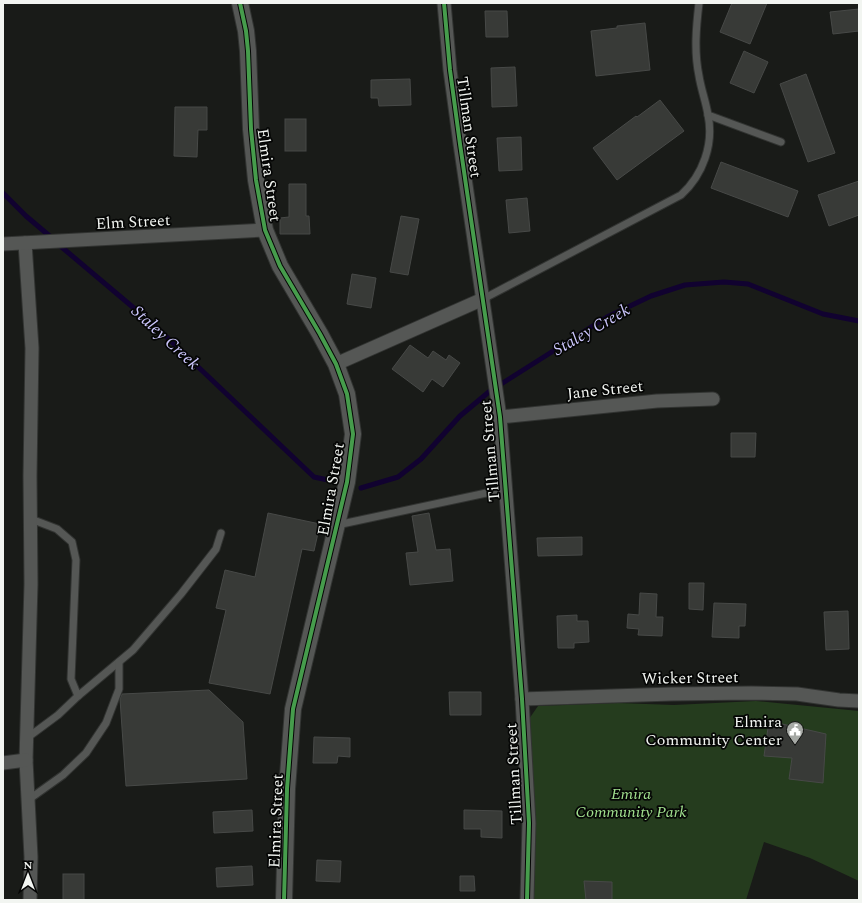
<svg xmlns="http://www.w3.org/2000/svg" width="862" height="903" font-family="Spectral,serif">
	<rect width="100%" height="100%" fill="#191b18"/>
	<polygon fill="#253c1e" points="756,701 859,711 859,881 810,858 764,842 746,900 532,900 529,719 538,706 618,703 674,705"/>
	<g fill="none" stroke-linecap="round" stroke-linejoin="round">
		<g stroke="#110230" stroke-width="5">
			<polyline points="3,193 26,216 52,238"/>
			<polyline points="58,244 154,325 314,477 328,480"/>
			<polyline points="361,488 398,477 421,459 460,416 490,391 607,317 651,296 685,285 724,282 748,284 823,314 859,321"/>
		</g>
	</g>
	<g fill="#383a37" stroke="#474947">
		<polygon points="732,3 767,3 750,44 720,32"/>
		<polygon points="859,9 859,31 833,34 830,12"/>
		<polygon points="485,11 507,11 508,37 486,37"/>
		<polygon points="645,23 650,70 596,76 591,31 617,28 617,26"/>
		<polygon points="744,51 768,62 754,93 730,83"/>
		<polygon points="515,67 517,106 492,107 491,68"/>
		<polygon points="806,74 835,153 808,162 780,84"/>
		<polygon points="410,79 411,105 379,106 378,98 371,98 371,80"/>
		<polygon points="660,100 684,131 617,180 593,148 636,116 637,117"/>
		<polygon points="175,107 207,107 207,130 198,130 197,157 174,156"/>
		<rect x="285" y="119" width="21" height="32"/>
		<polygon points="521,137 522,170 499,171 497,138"/>
		<polygon points="721,162 798,191 788,217 711,188"/>
		<polygon points="859,181 859,215 829,226 818,195"/>
		<polygon points="289,184 306,184 306,216 309,216 310,234 280,234 280,218 289,217"/>
		<polygon points="527,198 530,231 509,233 506,200"/>
		<polygon points="401,216 419,219 408,275 390,272"/>
		<polygon points="352,274 376,278 371,308 347,304"/>
		<polygon points="410,345 428,358 433,351 446,360 449,355 460,363 443,387 432,379 423,392 392,369"/>
		<polygon points="731,433 756,433 755,457 731,457"/>
		<polygon points="268,513 320,524 314,551 302,549 270,694 209,683 226,610 216,608 225,570 255,577"/>
		<polygon points="429,513 436,550 450,549 453,581 410,585 406,553 418,552 412,516"/>
		<polygon points="582,537 582,555 538,556 537,538"/>
		<polygon points="689,583 704,583 703,610 689,609"/>
		<polygon points="640,593 657,594 656,617 663,617 662,636 638,635 639,629 627,628 628,614 639,615"/>
		<polygon points="714,603 746,604 745,626 739,626 739,638 712,637"/>
		<polygon points="848,611 849,649 826,650 824,612"/>
		<polygon points="577,615 577,621 588,621 589,642 574,643 574,648 558,648 557,616"/>
		<polygon points="209,690 243,722 247,779 126,786 120,699 122,694"/>
		<polygon points="449,692 481,692 481,715 450,715"/>
		<polygon points="769,721 826,734 823,783 789,779 792,758 764,756"/>
		<polygon points="314,737 350,738 350,757 338,756 337,763 313,763"/>
		<polygon points="252,810 253,831 214,833 213,812"/>
		<polygon points="464,810 502,811 502,838 481,837 481,829 464,829"/>
		<polygon points="317,860 341,861 340,882 316,881"/>
		<polygon points="252,866 253,885 217,887 216,868"/>
		<rect x="63" y="874" width="21" height="26"/>
		<polygon points="460,876 474,876 475,891 460,891"/>
		<polygon points="584,881 612,882 612,900 586,900"/>
	</g>
	<g fill="none" stroke-linecap="round" stroke-linejoin="round">
		<g stroke="#323432" stroke-width="9">
			<g id="service">
				<polyline points="708,115 781,142"/>
				<path d="M 483,299 L 681,195 C 703,175 714,144 708,115 C 706,102 701,89 699,76 C 694,52 696,28 699,3"/>
				<polyline points="31,519 57,529 72,542 76,560 71,679 78,696"/>
				<polyline points="337,525 505,489"/>
				<polyline points="27,738 58,715 78,696 133,650 181,594 216,549 221,533"/>
				<polyline points="28,800 63,775 86,753 106,723 119,689 119,662"/>
			</g>
		</g>
		<g stroke="#323432" stroke-width="15">
			<g id="minor">
				<polyline points="444,3 450,70 460,144 500,417 522,699 529,823 527,900"/>
				<polyline points="25,243 32,348 30,476 31,584 26,760 31,857 30,900"/>
				<polyline points="3,244 265,230"/>
				<polyline points="336,364 483,299"/>
				<polyline points="500,417 657,401 713,399"/>
				<polyline points="522,699 672,694 751,693 797,694 839,700 859,701"/>
				<polyline points="3,763 26,760"/>
			</g>
		</g>
		<g stroke="#323432" stroke-width="18">
			<polyline id="tertiary" points="240,3 246,31 248,51 251,129 256,180 265,230 280,266 320,334 336,364 347,394 353,434 347,482 293,709 287,789 284,900"/>
		</g>
		<use href="#service" stroke="#555755" stroke-width="7"/>
		<use href="#minor" stroke="#555755" stroke-width="13"/>
		<use href="#tertiary" stroke="#555755" stroke-width="16"/>
		<g stroke="#050605" stroke-width="6">
			<g id="cycleway">
				<polyline points="240,3 246,31 248,51 251,129 256,180 265,230 280,266 320,334 336,364 347,394 353,434 347,482 293,709 287,789 284,900"/>
				<polyline points="444,3 450,70 460,144 500,417 522,699 529,823 527,900"/>
			</g>
		</g>
		<use href="#cycleway" stroke="#469c4c" stroke-width="4"/>
	</g>
	<defs>
		<g id="civic-pin" transform="scale(0.9)"><path d="M0 17L-7.5 6A9.5 9.5 0 1 1 7.5 6Z" fill="#a6a9a5" stroke="#050605"/><path d="M-.6-6.5H3V-4.5H.6V-3L4-1V1h2V6H-6V1h2V-1L-.6-3ZM-1.2 2.5V6h2.4V2.5Z" fill="#fff"/></g>
	</defs>
	<g fill-rule="evenodd">
		<use href="#civic-pin" x="795" y="730"/>
	</g>
	<g text-anchor="middle" stroke-width="3.5" stroke-linejoin="round" paint-order="stroke">
		<g font-size="16" fill="#f2f5f1" stroke="#050605">
			<text transform="translate(470 127) rotate(82)" y="6">Tillman Street</text>
			<text transform="translate(270 175) rotate(82)" y="6">Elmira Street</text>
			<text transform="translate(133 221) rotate(-3)" y="6">Elm Street</text>
			<text transform="translate(605 389) rotate(-6)" y="6">Jane Street</text>
			<text transform="translate(489 451) rotate(-95)" y="6">Tillman Street</text>
			<text transform="translate(330 489) rotate(-80)" y="6">Elmira Street</text>
			<text transform="translate(690 677) rotate(-1)" y="6">Wicker Street</text>
			<text transform="translate(513 774) rotate(-93)" y="6">Tillman Street</text>
			<text transform="translate(275 821) rotate(-88)" y="6">Elmira Street</text>
		</g>
		<g font-size="16" fill="#f2f5f1" stroke="#050605" text-anchor="end">
			<text x="782" y="727">Elmira<tspan x="782" dy="18">Community Center</tspan></text>
		</g>
		<g font-size="16" font-style="italic" fill="#a1e08e" stroke="#050605">
			<text x="631" y="799">Emira<tspan x="631" dy="18">Community Park</tspan></text>
		</g>
		<g font-size="17" font-style="italic" fill="#ccc6fd" stroke="#050605">
			<text transform="translate(591 329) rotate(-30)" y="6">Staley Creek</text>
			<text transform="translate(166 337) rotate(43)" y="6">Staley Creek</text>
		</g>
	</g>
	<rect width="862" height="903" fill="none" stroke="#f2f5f1" stroke-width="8"/>
	<g transform="translate(28 875)" stroke="#050605" stroke-width="3" paint-order="stroke">
	<path d="M0-3L7 15L0 10L-7 15Z" fill="#f2f5f1"/>
	<text y="-6" font-size="11" font-weight="bold" text-anchor="middle" fill="#f2f5f1">N</text>
	</g>
</svg>
